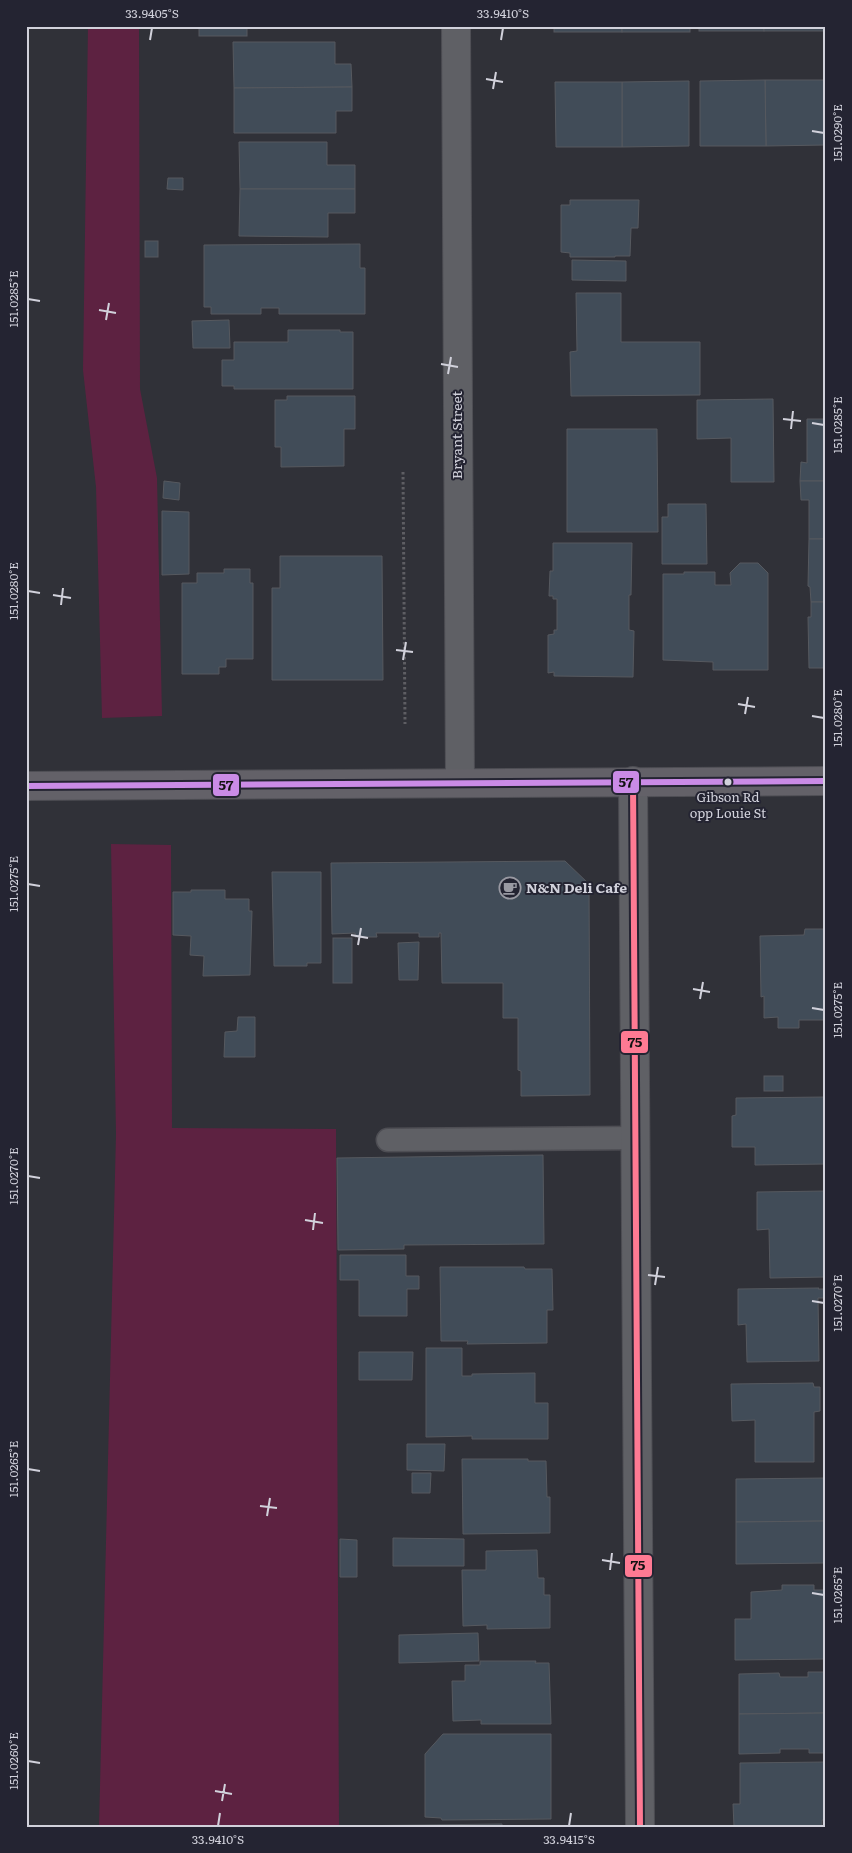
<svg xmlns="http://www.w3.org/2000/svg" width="852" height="1853" font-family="Literata,serif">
	<rect width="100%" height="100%" fill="#303138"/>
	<g fill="#5d2241">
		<polygon points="88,26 139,26 140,389 157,478 162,716 102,718 96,487 83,370"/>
		<polygon points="111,844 171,845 172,1128 336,1129 339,1827 99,1827 116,1134"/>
	</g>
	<g fill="#414c58" stroke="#56595f">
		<rect x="199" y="26" width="48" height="10"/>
		<rect x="554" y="26" width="68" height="6"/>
		<rect x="622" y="26" width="68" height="6"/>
		<rect x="699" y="26" width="65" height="5"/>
		<rect x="764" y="26" width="62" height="5"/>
		<polygon points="233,42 335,42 335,64 351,64 352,87 234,88"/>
		<polygon points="765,80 826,80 826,145 766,146"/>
		<polygon points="765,80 766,146 700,146 700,81"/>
		<polygon points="689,81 689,146 622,147 622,82"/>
		<polygon points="555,82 622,82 622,147 556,147"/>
		<polygon points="352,87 352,111 336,111 336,133 234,133 234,88"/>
		<polygon points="239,142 327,142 327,165 355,165 355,189 240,189"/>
		<polygon points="168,178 183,178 183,190 167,189"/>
		<polygon points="240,189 355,189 355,213 328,213 328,237 239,236"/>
		<polygon points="570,200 639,200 638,228 631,228 630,256 615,256 615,257 570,257 570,253 561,252 561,205 570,205"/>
		<rect x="145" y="241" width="13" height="16"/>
		<polygon points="360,244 360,268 365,268 365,314 279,314 279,308 261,308 261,314 211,314 211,307 204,307 204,245"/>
		<polygon points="572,260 626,261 626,281 572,280"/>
		<polygon points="576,293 621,293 621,342 700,342 700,395 571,396 570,352 577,351"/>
		<polygon points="229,320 230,348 193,348 192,321"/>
		<polygon points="288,330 340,330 340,332 353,332 353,389 234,389 234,386 222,386 222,360 234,360 234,342 288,342"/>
		<polygon points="287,396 355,396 355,429 344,429 344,466 281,467 281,447 275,447 275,400 287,400"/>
		<polygon points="773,399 774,482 731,482 731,438 697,439 697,400"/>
		<polygon points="807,419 826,419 826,481 800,481 801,462 807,463"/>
		<polygon points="567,429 657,429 658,532 567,532"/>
		<polygon points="164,481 180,483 179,500 163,498"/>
		<polygon points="800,481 826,481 826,539 809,539 809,500 801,500"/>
		<polygon points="668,504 706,504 707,564 662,564 662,517 668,517"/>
		<polygon points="162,511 189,512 189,574 162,575"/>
		<polygon points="809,539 826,539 826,602 811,602 810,587 808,586"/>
		<polygon points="553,543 632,543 631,595 629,595 629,630 634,631 633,677 554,676 554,672 548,673 548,635 554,634 554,630 557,630 557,599 553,599 553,596 549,596 550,571 553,571"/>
		<polygon points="280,556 382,556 383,680 272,680 272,588 280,588"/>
		<polygon points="740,563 758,563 768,573 768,670 713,670 713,662 663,660 663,574 684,574 684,572 715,572 715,585 731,585 730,573"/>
		<polygon points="224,569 250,569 250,583 253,583 253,659 226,659 226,667 219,667 219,674 182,674 182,583 197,583 197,573 224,573"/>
		<polygon points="811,602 826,602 826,668 809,668 808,617 811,617"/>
		<polygon points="565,861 589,884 590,1095 521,1096 521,1071 518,1070 518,1018 503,1018 503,983 442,983 441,933 439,933 439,937 419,937 419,933 376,933 377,937 355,937 355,933 332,934 331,863"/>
		<polygon points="272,872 321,872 321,963 307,963 307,966 274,966"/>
		<polygon points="191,890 225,890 225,899 249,899 249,911 252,911 250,975 203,976 204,956 190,955 191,936 173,935 173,892 191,892"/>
		<polygon points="805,929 826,929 826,1020 799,1020 799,1028 778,1028 778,1017 764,1018 764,996 761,997 760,936 804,935"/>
		<rect x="333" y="938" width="19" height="45"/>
		<polygon points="419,942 418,980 399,980 398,943"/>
		<polygon points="238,1017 255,1017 255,1057 224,1057 225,1032 237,1031"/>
		<rect x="764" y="1076" width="19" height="15"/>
		<polygon points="826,1097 826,1164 755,1165 755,1147 732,1147 732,1116 736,1115 736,1098"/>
		<polygon points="543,1155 544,1244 404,1245 404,1249 338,1250 337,1158"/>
		<polygon points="826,1191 826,1277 770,1278 769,1229 757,1230 757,1192"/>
		<polygon points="340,1255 406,1255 406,1276 419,1276 419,1289 407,1289 407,1316 359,1316 359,1280 340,1280"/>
		<polygon points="440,1267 524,1267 525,1269 552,1269 553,1310 547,1310 547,1343 467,1344 468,1341 441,1341"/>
		<polygon points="819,1288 818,1289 826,1289 826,1298 818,1298 819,1361 747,1362 746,1324 738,1325 738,1289"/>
		<polygon points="426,1348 462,1348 462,1376 472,1376 472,1374 535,1373 535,1403 548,1403 548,1439 472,1439 472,1436 426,1437"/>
		<polygon points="359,1352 413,1352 412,1380 359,1380"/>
		<polygon points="813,1383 814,1387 820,1387 820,1411 814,1412 814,1462 755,1462 755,1420 732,1421 731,1384"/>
		<polygon points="407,1444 445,1444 444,1471 407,1470"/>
		<polygon points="462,1459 528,1459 528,1461 546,1461 547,1497 550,1497 550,1533 463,1534"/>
		<polygon points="412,1473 431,1473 430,1493 412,1493"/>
		<polygon points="826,1478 826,1521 736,1522 736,1479"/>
		<polygon points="826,1521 826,1563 736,1564 736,1522"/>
		<polygon points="393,1538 464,1539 464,1566 393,1566"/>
		<polygon points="340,1539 357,1540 357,1577 340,1577"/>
		<polygon points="537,1550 538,1578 544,1578 544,1595 550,1595 550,1628 487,1629 487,1625 463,1626 462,1570 486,1570 486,1551"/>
		<polygon points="782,1585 814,1585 814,1590 826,1590 826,1659 735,1660 735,1619 751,1619 751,1592 782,1590"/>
		<polygon points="478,1633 479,1661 399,1663 399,1635"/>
		<polygon points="480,1661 536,1661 535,1663 549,1663 551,1724 481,1724 481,1720 453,1721 452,1681 465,1681 465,1665 480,1665"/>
		<polygon points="808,1672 826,1672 826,1713 739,1714 739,1674 779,1673 780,1677 808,1677"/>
		<polygon points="826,1713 826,1753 809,1753 809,1749 780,1749 780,1753 739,1754 739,1714"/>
		<polygon points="443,1734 551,1734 551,1819 442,1820 441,1818 425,1817 425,1754"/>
		<polygon points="826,1762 826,1820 822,1820 822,1827 734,1827 733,1804 740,1804 740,1763"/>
		<polygon points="502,1824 502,1827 340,1827 340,1826"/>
	</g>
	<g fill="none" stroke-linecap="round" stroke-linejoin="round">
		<g stroke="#4e4e54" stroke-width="25">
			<polyline id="lane" points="388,1140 634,1138"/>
		</g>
		<g stroke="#4e4e54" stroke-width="30">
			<g id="street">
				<polyline points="456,26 460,783"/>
				<polyline points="633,781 640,1827"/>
			</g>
		</g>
		<g stroke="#4e4e54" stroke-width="30">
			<polyline id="secondary" points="26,786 826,781"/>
		</g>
		<polyline stroke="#5e5e63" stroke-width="3" stroke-dasharray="2.5 2.5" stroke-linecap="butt" points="403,472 405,724"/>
		<use href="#lane" stroke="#5f6065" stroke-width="22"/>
		<use href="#street" stroke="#5f6065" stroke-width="28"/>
		<use href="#secondary" stroke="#636168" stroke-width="28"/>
		<g stroke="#242432" stroke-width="10">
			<polyline id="bus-1" points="633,781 640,1827"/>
		</g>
		<g stroke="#242432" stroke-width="10">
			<polyline id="bus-2" points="26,786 826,781"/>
		</g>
		<use href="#bus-1" stroke="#fe7a93" stroke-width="6"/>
		<use href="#bus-2" stroke="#ca8be6" stroke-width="6"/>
	</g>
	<path fill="none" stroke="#d1d1db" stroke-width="2" d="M 150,40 L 152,28M 501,40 L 503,28M 486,79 L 503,82M 493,89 L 496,72M 812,131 L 824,133M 28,299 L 40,301M 99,310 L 116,313M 106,320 L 109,303M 441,364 L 458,367M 448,374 L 451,357M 783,419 L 801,421M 812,423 L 824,425M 791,429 L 793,411M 28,591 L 40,593M 53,595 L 71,598M 61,605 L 63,588M 396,650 L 413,652M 403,660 L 406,642M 738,704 L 755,707M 745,714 L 748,697M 812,716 L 824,718M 28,884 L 40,886M 351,935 L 368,938M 358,945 L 361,928M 693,989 L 710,992M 700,999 L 703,982M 812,1008 L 824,1010M 28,1176 L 40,1178M 305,1220 L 323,1223M 313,1230 L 315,1213M 648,1275 L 665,1277M 655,1285 L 658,1267M 812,1301 L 824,1303M 28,1469 L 40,1471M 260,1506 L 277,1508M 267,1516 L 270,1498M 602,1560 L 620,1563M 610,1570 L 612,1553M 812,1593 L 824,1595M 28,1761 L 40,1763M 215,1791 L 232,1794M 222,1801 L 225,1784M 218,1826 L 220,1813M 569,1826 L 571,1813"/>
	<defs>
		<g id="cafe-ring" transform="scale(1.125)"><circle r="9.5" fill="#242432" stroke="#9999a2" stroke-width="1.5"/><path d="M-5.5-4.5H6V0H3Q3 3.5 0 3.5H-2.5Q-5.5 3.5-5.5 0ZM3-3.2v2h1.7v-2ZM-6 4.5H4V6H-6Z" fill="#9999a2"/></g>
	</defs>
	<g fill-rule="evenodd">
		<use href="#cafe-ring" x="510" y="888"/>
	</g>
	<circle fill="#d1d1db" stroke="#242432" stroke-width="2" cx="728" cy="782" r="4.5"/>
	<g text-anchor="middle" stroke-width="4" stroke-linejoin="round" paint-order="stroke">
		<g font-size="13" fill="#d1d1db" stroke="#242432">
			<text x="728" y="802">Gibson Rd<tspan x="728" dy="16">opp Louie St</tspan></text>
		</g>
		<g font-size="14" fill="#d1d1db" stroke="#242432">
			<text transform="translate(457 435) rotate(-90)" y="5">Bryant Street</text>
		</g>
		<g font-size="14" font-weight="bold" fill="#d1d1db" stroke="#242432" text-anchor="start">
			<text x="526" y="893">N&amp;N Deli Cafe</text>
		</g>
	</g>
	<g stroke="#242432" stroke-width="2">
		<rect x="612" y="770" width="28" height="24" rx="5" fill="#ca8be6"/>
		<rect x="212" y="773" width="28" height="24" rx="5" fill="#ca8be6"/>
		<rect x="620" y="1030" width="29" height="24" rx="5" fill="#fe7a93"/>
		<rect x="624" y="1554" width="29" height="24" rx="5" fill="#fe7a93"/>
	</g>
	<g font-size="14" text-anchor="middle" font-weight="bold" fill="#111">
		<text x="626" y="787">57</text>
		<text x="226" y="790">57</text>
		<text x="635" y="1047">75</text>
		<text x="638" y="1570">75</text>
	</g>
	<rect width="852" height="1853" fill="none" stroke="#242432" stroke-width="55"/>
	<rect x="28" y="28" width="796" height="1798" fill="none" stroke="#d1d1db" stroke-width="2"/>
	<g font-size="12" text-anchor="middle" fill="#d1d1db">
		<text x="152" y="18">33.9405°S</text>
		<text x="503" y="18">33.9410°S</text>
		<text transform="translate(838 133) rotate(-90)" y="4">151.0290°E</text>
		<text transform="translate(14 299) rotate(-90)" y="4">151.0285°E</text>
		<text transform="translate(838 425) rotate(-90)" y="4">151.0285°E</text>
		<text transform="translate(14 591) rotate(-90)" y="4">151.0280°E</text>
		<text transform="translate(838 718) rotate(-90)" y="4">151.0280°E</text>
		<text transform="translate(14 884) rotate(-90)" y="4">151.0275°E</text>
		<text transform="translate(838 1010) rotate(-90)" y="4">151.0275°E</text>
		<text transform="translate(14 1176) rotate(-90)" y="4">151.0270°E</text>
		<text transform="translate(838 1303) rotate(-90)" y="4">151.0270°E</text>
		<text transform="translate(14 1469) rotate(-90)" y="4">151.0265°E</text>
		<text transform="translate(838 1595) rotate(-90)" y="4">151.0265°E</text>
		<text transform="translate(14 1761) rotate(-90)" y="4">151.0260°E</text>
		<text x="218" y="1844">33.9410°S</text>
		<text x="569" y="1844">33.9415°S</text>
	</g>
</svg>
